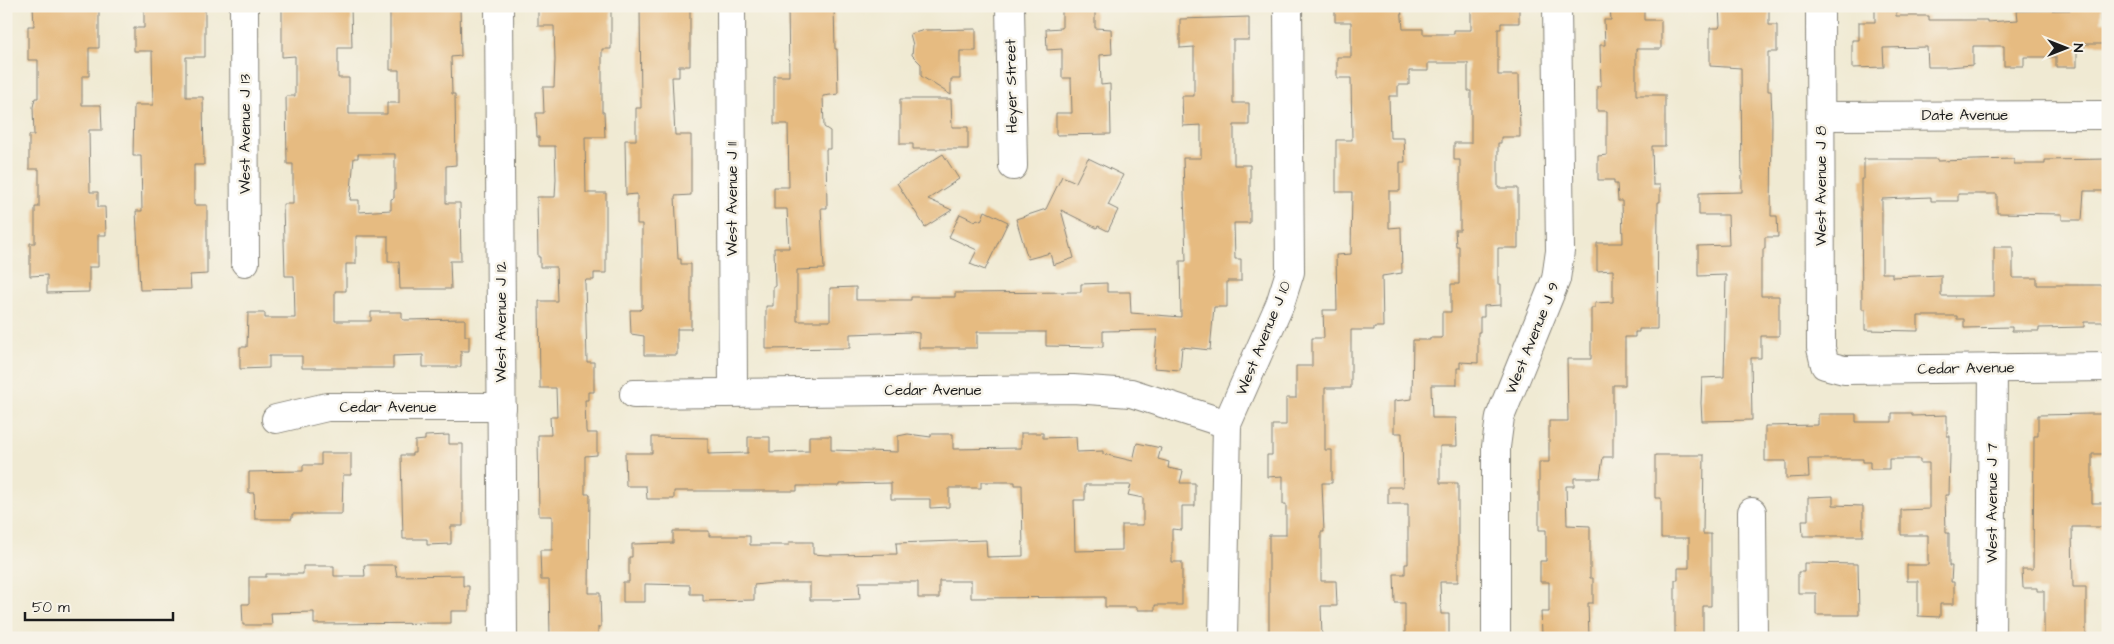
<svg xmlns="http://www.w3.org/2000/svg" width="2114" height="644" font-family="'Architects Daughter',sans-serif">
	<rect width="100%" height="100%" fill="#f7f3e8"/>
	<filter id="ink" filterUnits="userSpaceOnUse"><feTurbulence type="fractalNoise" baseFrequency=".02" numOctaves="2"/><feDisplacementMap in="SourceGraphic" scale="10" xChannelSelector="R" yChannelSelector="G"/><feConvolveMatrix kernelMatrix="1 2 1 2 8 2 1 2 1" color-interpolation-filters="sRGB"/></filter>
	<filter id="wash" filterUnits="userSpaceOnUse"><feTurbulence type="fractalNoise" baseFrequency=".0096" numOctaves="4" result="noise"/><feDisplacementMap in="SourceGraphic" scale="20" xChannelSelector="R" yChannelSelector="G"/><feGaussianBlur stdDeviation="1.12" result="paint"/><feColorMatrix in="noise" values="0 0 0 0 0 0 0 0 0 0 0 0 0 0 0 0 0 1.4 0 .05"/><feComposite in="paint" operator="in"/></filter>
	<g filter="url(#wash)">
		<rect width="100%" height="100%" fill="#f0ead3"/>
		<g id="blocks">
			<g fill="#e6bb81" fill-rule="evenodd">
				<polygon points="33,6 99,6 99,48 89,48 89,76 82,76 82,105 101,105 102,130 89,130 90,192 98,192 98,207 105,207 106,235 98,235 98,267 89,267 89,292 47,293 47,275 30,276 30,243 35,243 35,207 39,207 39,169 29,169 29,135 34,135 33,107 35,98 38,98 38,60 28,60 28,26 34,26"/>
				<polygon points="144,6 205,6 205,57 186,57 186,97 203,97 204,165 194,165 194,205 207,205 207,274 190,275 191,289 140,290 136,211 142,211 141,156 133,156 134,105 153,105 152,51 134,51 134,28 144,28"/>
				<path d="M 282,6 L 351,6 L 352,48 L 338,48 L 338,78 L 349,78 L 349,114 L 387,114 L 387,103 L 399,103 L 399,70 L 390,70 L 390,6 L 460,6 L 461,56 L 451,57 L 452,94 L 455,94 L 456,165 L 446,166 L 446,203 L 460,203 L 461,261 L 450,261 L 451,289 L 400,289 L 399,262 L 388,262 L 388,236 L 356,236 L 356,264 L 346,264 L 346,291 L 335,291 L 335,321 L 371,321 L 371,312 L 402,312 L 402,319 L 404,320 L 465,319 L 465,336 L 469,336 L 469,351 L 461,351 L 461,367 L 423,367 L 423,355 L 393,356 L 393,368 L 302,368 L 302,356 L 269,356 L 269,368 L 240,369 L 240,347 L 247,347 L 248,313 L 265,313 L 265,318 L 295,318 L 294,276 L 285,276 L 283,204 L 293,204 L 293,164 L 287,164 L 286,96 L 295,96 L 295,56 L 282,57 ZM 358,154 L 395,154 L 395,190 L 394,190 L 394,198 L 391,199 L 391,210 L 359,212 L 359,200 L 350,200 L 354,158 L 358,158 Z"/>
				<polygon points="538,6 611,6 611,49 602,49 602,112 604,112 605,137 585,137 586,193 606,193 606,273 594,273 594,280 586,280 585,283 587,362 594,362 594,392 588,392 588,400 585,400 586,431 587,433 597,433 597,455 585,456 585,494 590,494 589,593 600,593 601,627 598,627 598,638 550,637 549,580 541,580 540,550 552,550 552,516 539,516 538,435 551,435 550,417 557,417 556,388 540,388 539,301 557,301 556,267 540,267 540,257 538,257 537,197 555,197 556,179 555,146 539,146 539,137 537,137 536,113 544,113 543,87 554,87 555,60 554,26 538,26"/>
				<polygon points="640,6 690,6 690,66 679,66 679,77 672,77 675,135 691,135 691,195 675,196 678,259 681,259 681,264 691,264 691,329 677,329 677,355 644,355 644,336 631,334 630,310 640,310 642,308 642,224 637,224 637,194 626,195 625,140 636,140 636,108 641,108"/>
				<polygon points="788,6 834,6 835,49 837,49 838,94 823,96 824,127 830,131 830,149 826,149 827,208 821,208 824,269 797,270 797,321 830,321 830,288 856,287 856,300 911,300 911,297 955,297 955,293 1081,292 1081,284 1107,283 1107,292 1130,292 1131,313 1181,317 1180,261 1186,261 1183,158 1201,158 1201,125 1183,126 1182,96 1194,96 1194,47 1180,48 1180,19 1249,17 1249,40 1233,40 1233,103 1249,103 1249,125 1234,125 1234,165 1250,165 1250,223 1234,223 1235,259 1241,259 1241,281 1227,281 1227,307 1214,307 1210,350 1182,347 1180,370 1154,368 1157,330 1103,331 1103,347 1046,346 1046,332 977,332 977,348 919,348 919,333 912,332 850,334 850,348 766,349 766,306 773,306 773,286 775,286 774,248 789,248 787,209 774,209 774,187 789,187 788,124 774,124 774,76 789,76"/>
				<polygon points="1062,6 1095,6 1095,28 1111,29 1112,54 1100,55 1101,85 1110,84 1111,134 1056,135 1056,113 1072,113 1071,78 1062,78 1062,49 1047,50 1046,29 1062,28"/>
				<polygon points="1335,6 1401,6 1403,29 1423,29 1423,34 1454,34 1454,30 1471,30 1471,6 1519,6 1519,23 1501,23 1501,29 1498,29 1498,75 1519,75 1520,137 1501,137 1501,143 1498,143 1498,188 1518,188 1518,248 1498,248 1498,284 1501,284 1501,305 1484,306 1484,317 1480,317 1480,332 1478,332 1478,363 1460,362 1460,368 1457,368 1457,385 1431,385 1432,418 1456,418 1457,446 1440,446 1440,483 1458,483 1458,582 1440,582 1441,614 1449,614 1449,638 1405,638 1405,603 1395,603 1394,574 1405,574 1405,564 1408,564 1408,504 1388,504 1388,487 1403,487 1402,433 1394,433 1394,401 1412,399 1413,340 1430,340 1430,338 1442,338 1442,312 1451,312 1451,284 1459,284 1459,246 1456,246 1455,230 1460,230 1460,160 1454,160 1454,143 1471,143 1471,91 1468,91 1468,63 1428,63 1428,71 1409,71 1409,85 1398,85 1398,96 1389,96 1390,138 1404,138 1405,162 1400,162 1400,191 1389,191 1389,228 1401,227 1402,273 1382,276 1383,327 1374,327 1374,330 1351,330 1351,388 1325,388 1325,450 1332,450 1332,483 1322,483 1324,532 1321,532 1321,581 1336,581 1337,606 1321,606 1322,638 1274,638 1274,636 1269,636 1269,535 1286,535 1286,504 1283,504 1283,476 1267,477 1267,455 1272,455 1272,425 1286,425 1286,398 1296,398 1296,366 1312,366 1312,338 1324,338 1323,310 1337,310 1336,255 1351,254 1352,192 1336,192 1336,140 1352,140 1351,78 1337,78 1337,57 1351,57 1351,22 1335,22"/>
				<polygon points="1610,6 1644,6 1644,20 1661,20 1661,49 1636,49 1636,95 1665,95 1665,146 1652,146 1653,185 1660,185 1660,202 1658,202 1657,329 1639,329 1639,332 1635,332 1635,337 1625,337 1625,385 1613,385 1613,457 1603,457 1600,478 1574,478 1574,486 1566,486 1567,525 1590,526 1590,578 1593,578 1593,603 1588,603 1589,638 1544,638 1544,634 1542,634 1541,612 1549,612 1549,582 1540,582 1540,561 1546,561 1546,530 1539,530 1539,462 1549,462 1549,421 1568,421 1567,359 1591,359 1591,308 1595,308 1595,303 1613,302 1613,270 1597,271 1597,243 1623,243 1622,201 1618,201 1617,184 1614,184 1614,180 1598,180 1598,156 1607,155 1607,111 1597,111 1597,86 1601,86 1600,45 1605,45 1604,20 1611,20"/>
				<polygon points="1719,6 1769,6 1769,25 1777,25 1777,52 1768,52 1768,91 1771,91 1772,119 1771,216 1777,216 1778,237 1765,237 1765,249 1763,249 1763,259 1761,259 1761,296 1779,296 1779,336 1761,336 1761,358 1751,358 1752,420 1702,421 1701,403 1702,378 1724,377 1726,275 1698,276 1698,246 1729,245 1728,215 1699,215 1699,193 1742,192 1741,68 1710,66 1710,28 1719,28 1720,25"/>
				<polygon points="1875,6 1896,6 1896,16 1929,16 1929,20 1987,20 1987,22 2018,20 2017,11 2070,10 2070,6 2101,6 2101,22 2108,22 2108,44 2084,44 2084,50 2077,50 2077,67 2056,67 2056,57 2024,57 2024,66 2004,66 2004,46 1973,46 1973,65 1948,67 1928,67 1927,47 1883,48 1884,67 1852,68 1852,40 1859,40 1859,22 1875,22"/>
				<polygon points="976,29 976,51 960,51 960,79 951,79 951,95 921,76 921,64 912,55 913,45 910,34 925,30"/>
				<polygon points="900,99 951,99 952,127 968,127 968,149 913,149 913,144 900,144"/>
				<polygon points="943,154 959,179 928,199 952,210 925,227 897,183"/>
				<polygon points="1088,158 1123,175 1108,205 1118,210 1108,231 1098,226 1097,228 1061,210 1074,258 1053,265 1050,253 1028,259 1016,219 1046,209 1062,176 1076,182"/>
				<polygon points="1864,159 1937,159 1937,161 2014,159 2014,164 2045,164 2045,160 2108,159 2108,191 2084,191 2082,220 2062,220 2062,214 1997,213 1997,194 1958,194 1958,201 1931,201 1931,197 1882,199 1882,273 1892,273 1892,277 1941,275 1941,296 1994,296 1994,247 2013,247 2013,278 2037,278 2037,285 2108,285 2108,322 2084,322 2084,327 2039,328 2039,331 2012,331 2012,327 1964,328 1964,319 1957,319 1957,316 1918,316 1918,331 1865,330 1865,309 1862,309 1861,199 1861,179 1864,179"/>
				<polygon points="985,211 1008,222 985,270 970,264 977,250 949,237 960,214 975,221 977,219 981,221"/>
				<polygon points="1892,413 1912,413 1912,416 1947,415 1947,436 1950,436 1950,455 1949,495 1945,495 1946,533 1949,533 1949,566 1952,566 1951,582 1954,582 1954,604 1940,604 1940,617 1918,616 1918,581 1907,581 1907,565 1928,565 1928,535 1901,535 1901,510 1929,509 1929,463 1920,463 1920,459 1889,459 1889,469 1870,469 1870,462 1863,462 1863,459 1808,459 1809,477 1786,478 1786,461 1765,461 1765,426 1818,425 1818,414 1856,414 1856,422 1892,422"/>
				<polygon points="2091,414 2108,414 2108,454 2092,454 2092,503 2107,503 2107,527 2072,527 2073,587 2086,587 2086,638 2044,638 2044,591 2037,591 2037,588 2023,588 2022,569 2033,569 2034,436 2038,436 2038,415"/>
				<path d="M 1021,433 L 1043,433 L 1043,438 L 1076,437 L 1077,452 L 1103,451 L 1103,454 L 1133,461 L 1137,443 L 1161,448 L 1158,459 L 1169,462 L 1168,468 L 1183,471 L 1180,483 L 1195,483 L 1195,506 L 1182,506 L 1182,530 L 1172,529 L 1172,562 L 1182,562 L 1182,605 L 1155,605 L 1155,610 L 1137,610 L 1137,607 L 1105,607 L 1105,597 L 971,598 L 971,581 L 939,581 L 939,598 L 918,598 L 918,582 L 859,582 L 860,599 L 832,600 L 810,600 L 810,583 L 773,583 L 754,585 L 754,600 L 703,601 L 703,594 L 690,594 L 690,585 L 645,584 L 645,602 L 623,602 L 623,582 L 629,582 L 629,557 L 632,557 L 632,544 L 673,543 L 673,531 L 709,531 L 709,536 L 750,536 L 750,545 L 789,545 L 789,542 L 813,542 L 813,554 L 826,555 L 897,554 L 896,543 L 986,540 L 987,557 L 1023,556 L 1022,485 L 1015,485 L 1015,482 L 981,482 L 981,488 L 949,488 L 949,507 L 930,508 L 930,499 L 891,499 L 891,483 L 839,484 L 839,486 L 797,486 L 797,491 L 674,491 L 674,499 L 647,499 L 646,486 L 626,486 L 625,453 L 652,453 L 652,437 L 708,438 L 708,454 L 748,453 L 748,437 L 770,437 L 770,452 L 809,451 L 809,436 L 831,436 L 831,450 L 898,452 L 898,436 L 908,434 L 931,437 L 931,434 L 953,434 L 953,449 L 1021,448 ZM 1085,485 L 1131,485 L 1128,495 L 1143,498 L 1143,525 L 1122,525 L 1122,550 L 1075,551 L 1074,500 L 1085,500 Z"/>
				<polygon points="449,435 449,444 463,444 463,526 451,526 451,544 427,545 427,539 403,539 401,455 412,455 412,453 415,453 415,441 425,440 425,436"/>
				<polygon points="321,453 351,453 351,475 343,475 342,514 292,514 292,519 255,519 254,493 249,493 249,472 303,471 303,465 321,465"/>
				<polygon points="1655,455 1704,455 1703,534 1711,534 1711,606 1703,606 1703,638 1675,638 1675,580 1678,580 1678,568 1689,568 1689,538 1661,538 1661,498 1655,498"/>
				<polygon points="1833,496 1833,505 1863,506 1863,536 1803,536 1802,520 1808,520 1808,497"/>
				<polygon points="1804,563 1858,564 1859,615 1816,615 1816,593 1798,593 1798,572 1804,572"/>
				<polygon points="364,565 395,565 397,576 463,575 463,586 469,586 469,611 451,611 451,623 314,624 314,612 271,613 272,625 243,625 242,604 249,604 249,577 266,577 266,574 303,574 303,566 334,566 334,576 365,576"/>
			</g>
		</g>
	</g>
	<g filter="url(#ink)">
		<use href="#blocks" fill-opacity="0" stroke="#868378" stroke-width="1"/>
		<g fill="none" stroke-linecap="round" stroke-linejoin="round">
			<g stroke="#868378" stroke-width="30">
				<g id="minor">
					<polyline points="244,6 245,262"/>
					<polyline points="499,6 503,638"/>
					<polyline points="731,6 733,392"/>
					<polyline points="1010,6 1013,166"/>
					<polyline points="1820,6 1821,348 1825,365 1844,370 2108,367"/>
					<polyline points="1821,116 2108,115"/>
					<polyline points="634,394 1073,389 1131,393 1227,424"/>
					<polyline points="276,419 327,407 502,407"/>
					<polyline points="1752,512 1753,638"/>
					<polyline points="1223,638 1227,424 1280,304 1290,272 1288,6"/>
					<polyline points="1496,638 1496,447 1500,417 1556,279 1560,251 1557,6"/>
					<polyline points="1991,638 1993,368"/>
				</g>
			</g>
			<use href="#minor" stroke="#fff" stroke-width="28"/>
		</g>
	</g>
	<g text-anchor="middle" stroke-width="5" stroke-linejoin="round" paint-order="stroke">
		<g font-size="15" fill="#1c1c1c" stroke="#f7f3e8">
			<text transform="translate(1011 86) rotate(-91)" y="5">Heyer Street</text>
			<text x="1965" y="120">Date Avenue</text>
			<text transform="translate(245 134) rotate(-90)" y="5">West Avenue J 13</text>
			<text transform="translate(1821 186) rotate(-90)" y="5">West Avenue J 8</text>
			<text transform="translate(732 199) rotate(-90)" y="5">West Avenue J 11</text>
			<text transform="translate(501 322) rotate(-90)" y="5">West Avenue J 12</text>
			<text transform="translate(1263 338) rotate(-68)" y="5">West Avenue J 10</text>
			<text transform="translate(1532 338) rotate(-68)" y="5">West Avenue J 9</text>
			<text transform="translate(1966 368) rotate(-1)" y="5">Cedar Avenue</text>
			<text x="933" y="395">Cedar Avenue</text>
			<text x="388" y="412">Cedar Avenue</text>
			<text transform="translate(1992 503) rotate(-90)" y="5">West Avenue J 7</text>
		</g>
	</g>
	<rect width="2114" height="644" fill="none" stroke="#f7f3e8" stroke-width="25"/>
	<g transform="translate(2066 48) rotate(90)" stroke="#f7f3e8" stroke-width="4" paint-order="stroke">
	<path d="M0-4L9 19L0 12L-9 19Z" fill="#1c1c1c"/>
	<text y="-8" font-size="14" font-weight="bold" text-anchor="middle" fill="#1c1c1c">N</text>
	</g>
	<path d="M25 612v8h148v-8" fill="none" stroke="#1c1c1c" stroke-width="2.5"/>
	<text x="32" y="612" font-size="15" fill="#1c1c1c" stroke="#f7f3e8" stroke-width="4" paint-order="stroke">50 m</text>
</svg>
